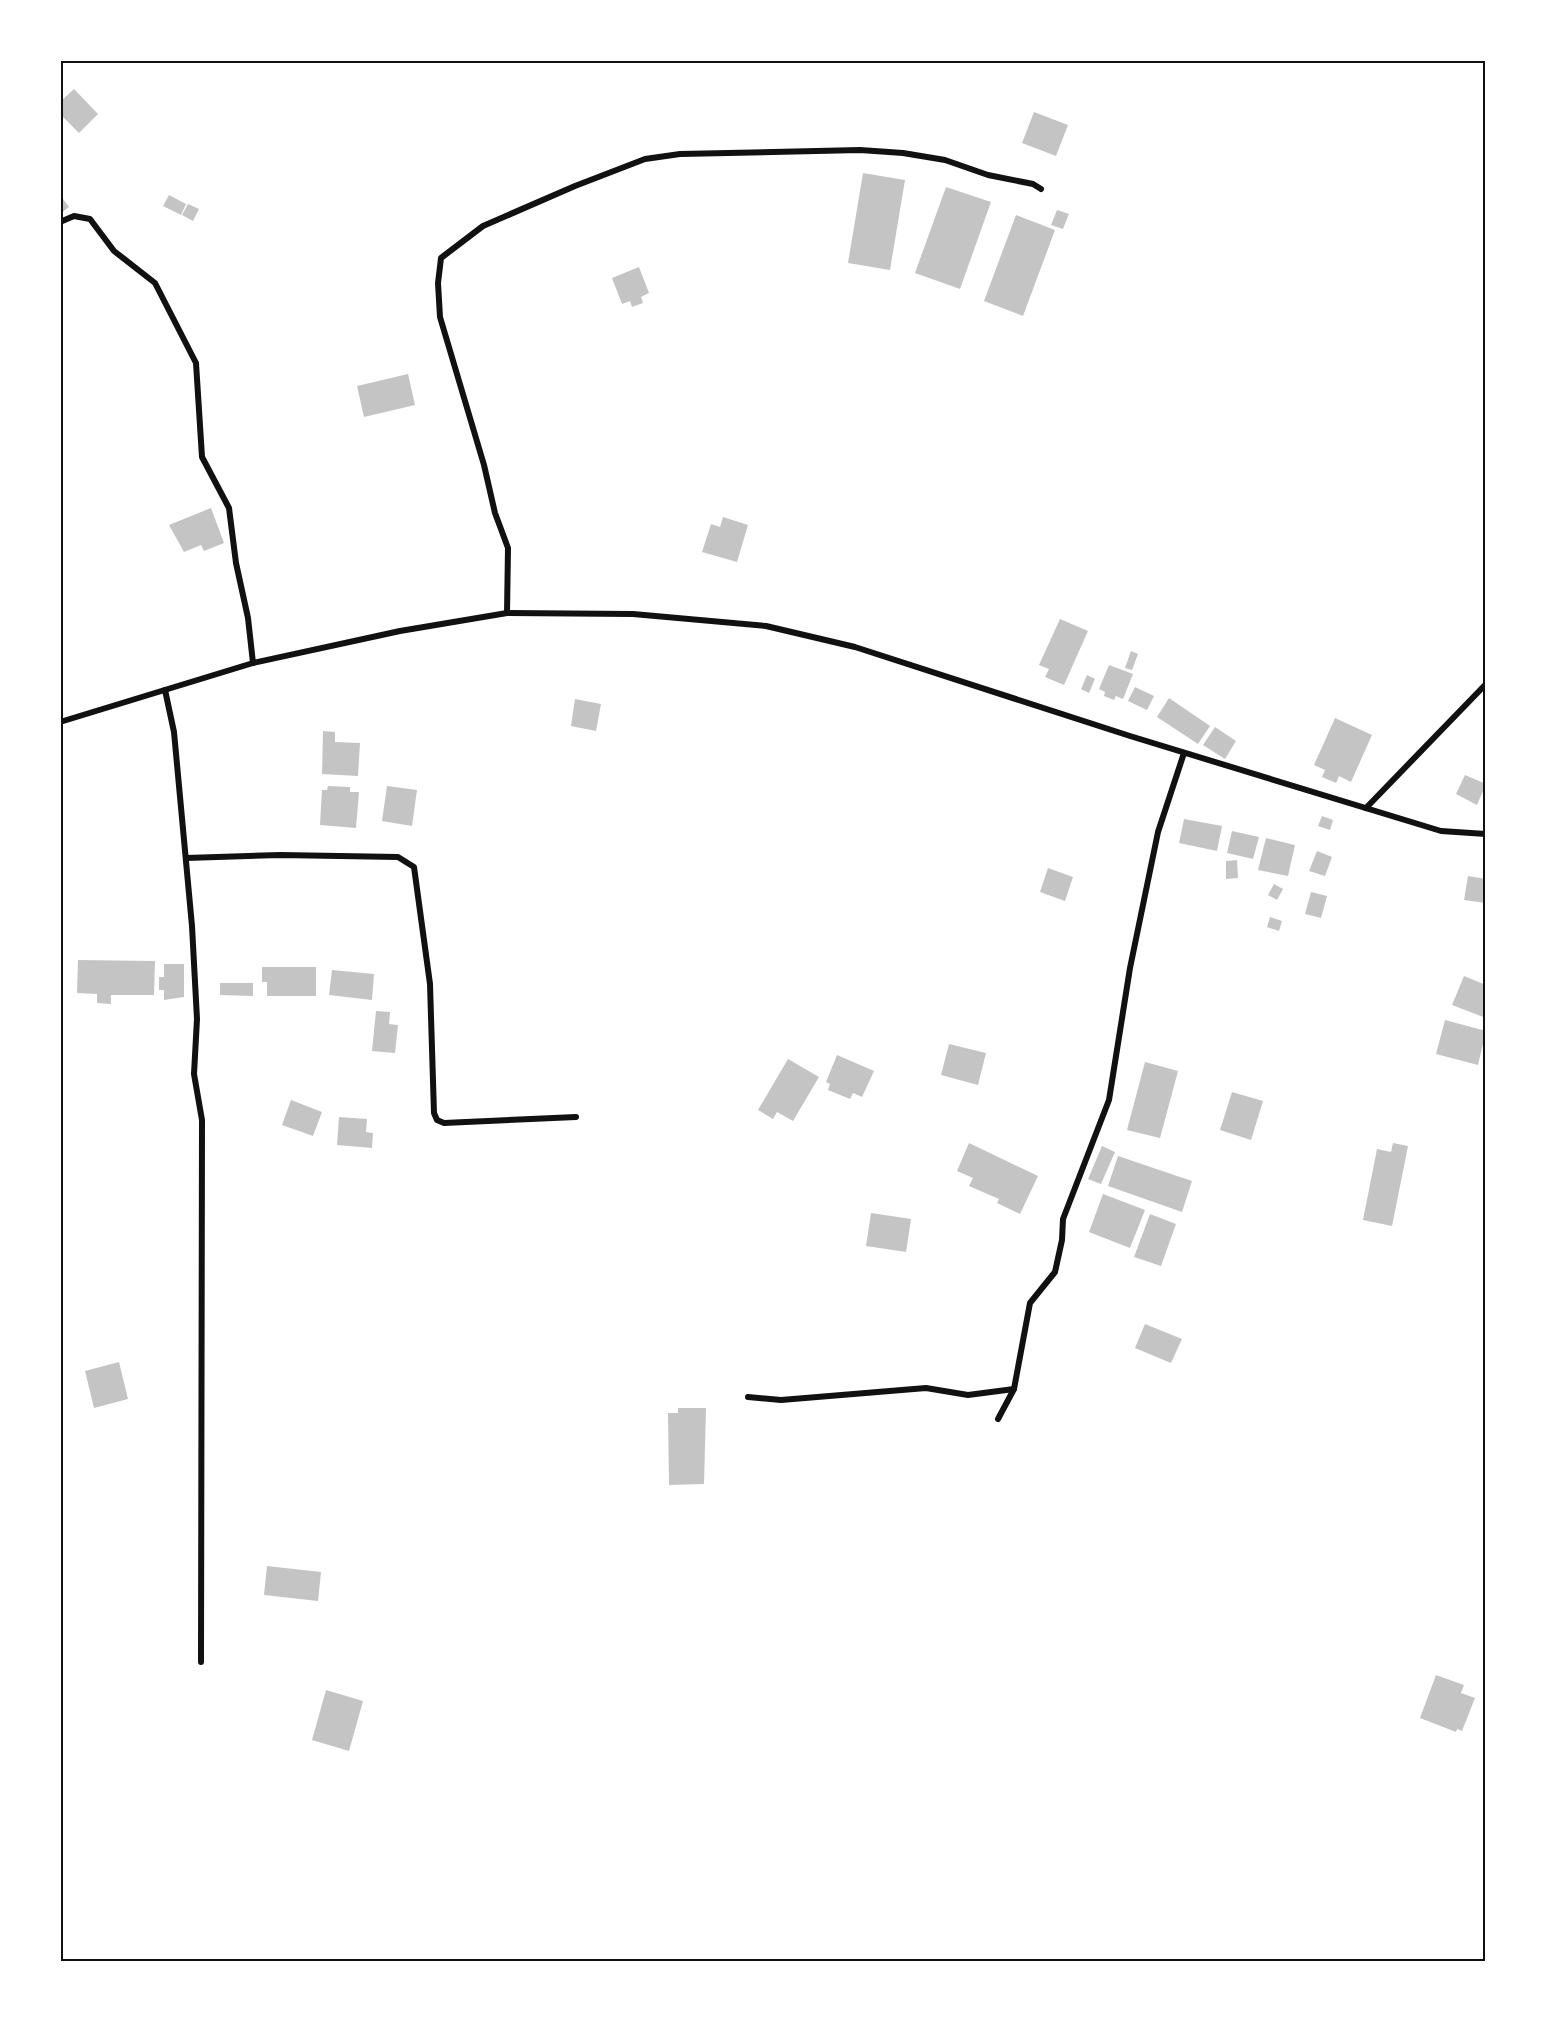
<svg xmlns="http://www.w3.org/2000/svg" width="1546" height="2022" font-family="'Asap Condensed',sans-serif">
	<rect width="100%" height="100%" fill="#fff"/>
	<g fill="#c4c4c4">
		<polygon points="74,89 98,114 79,133 60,114 60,102"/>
		<polygon points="1034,112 1068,125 1056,156 1022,143"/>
		<polygon points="863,173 905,180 890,270 848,263"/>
		<polygon points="946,187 991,202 960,289 915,273"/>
		<polygon points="60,195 69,207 60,214"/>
		<polygon points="169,195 186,204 181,215 163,206"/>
		<polygon points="188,204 199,209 193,221 182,215"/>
		<polygon points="1057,210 1069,214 1063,229 1051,225"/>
		<polygon points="1016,215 1055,230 1023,316 984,301"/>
		<polygon points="639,267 649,293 641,297 643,303 632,307 630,301 622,304 612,278"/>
		<polygon points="408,374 415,405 364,417 357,386"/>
		<polygon points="211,508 224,543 204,551 201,545 184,552 169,525"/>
		<polygon points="723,517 748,525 737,562 702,552 711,524 720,527"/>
		<polygon points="1060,619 1088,631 1064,685 1045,677 1049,669 1039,665"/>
		<polygon points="1131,651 1138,654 1132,670 1125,668"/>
		<polygon points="1109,665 1133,674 1123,699 1116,696 1114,700 1104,696 1105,692 1099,689"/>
		<polygon points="1087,675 1095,679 1089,693 1081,689"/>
		<polygon points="1135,687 1154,696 1147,710 1128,701"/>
		<polygon points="1169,698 1210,726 1198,744 1157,717"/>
		<polygon points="575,699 601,704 596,731 571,726"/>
		<polygon points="1335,718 1372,735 1351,782 1339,776 1336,783 1322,777 1325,770 1314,765"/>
		<polygon points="1215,727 1236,741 1225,759 1203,745"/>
		<polygon points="323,731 335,732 335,742 360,743 358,776 322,774"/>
		<polygon points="1465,775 1486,784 1477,805 1456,794"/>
		<polygon points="328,786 350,787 350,792 359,792 356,828 320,825 322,790 327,790"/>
		<polygon points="387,786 417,790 412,826 382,821"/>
		<polygon points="1322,816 1333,820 1330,830 1318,826"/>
		<polygon points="1184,819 1222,826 1217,851 1179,843"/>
		<polygon points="1232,831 1259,837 1253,859 1227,853"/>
		<polygon points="1266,838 1295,845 1288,876 1258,870"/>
		<polygon points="1317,851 1332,857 1325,876 1309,871"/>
		<polygon points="1237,860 1238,878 1226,879 1226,861"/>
		<polygon points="1048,868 1073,877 1065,901 1040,892"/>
		<polygon points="1468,876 1486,879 1486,903 1464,900"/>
		<polygon points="1274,884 1283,889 1277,900 1268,895"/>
		<polygon points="1311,892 1327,896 1321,918 1305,914"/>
		<polygon points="1270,917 1282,921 1279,931 1267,927"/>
		<polygon points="78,960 155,961 154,995 111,995 111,1004 97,1003 97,994 77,993"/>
		<polygon points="164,964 184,964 184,997 164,1000 164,990 159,990 159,977 164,977"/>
		<polygon points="262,967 316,967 316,996 267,996 267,982 262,982"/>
		<polygon points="332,970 374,974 372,1000 329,995"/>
		<polygon points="1464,976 1486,985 1486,1018 1452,1005"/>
		<polygon points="220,983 253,983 253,996 220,995"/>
		<polygon points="376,1011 390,1012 389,1024 398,1025 395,1053 372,1051"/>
		<polygon points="1445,1020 1486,1031 1478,1065 1436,1054"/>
		<polygon points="949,1044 986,1053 978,1085 941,1075"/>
		<polygon points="837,1055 874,1071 862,1097 853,1093 850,1099 828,1090 830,1084 826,1082"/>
		<polygon points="788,1059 819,1077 793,1121 777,1112 773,1119 758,1110"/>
		<polygon points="1145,1062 1178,1071 1160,1138 1127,1130"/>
		<polygon points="1232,1092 1263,1101 1251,1140 1220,1130"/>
		<polygon points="291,1100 322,1112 313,1136 282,1125"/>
		<polygon points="339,1117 367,1119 366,1132 373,1133 372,1148 337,1145"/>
		<polygon points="969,1143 1038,1176 1020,1214 997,1203 999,1199 969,1186 973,1178 957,1171"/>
		<polygon points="1393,1143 1408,1146 1392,1226 1363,1220 1377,1149 1391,1152"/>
		<polygon points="1102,1146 1115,1152 1101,1184 1088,1179"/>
		<polygon points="1118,1156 1192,1181 1182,1212 1108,1186"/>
		<polygon points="1103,1194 1145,1210 1130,1248 1089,1232"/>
		<polygon points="871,1213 911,1219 906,1252 866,1246"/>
		<polygon points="1150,1214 1176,1224 1161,1266 1134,1257"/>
		<polygon points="1145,1324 1182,1339 1171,1363 1135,1348"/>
		<polygon points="119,1362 128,1399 94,1408 85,1371"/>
		<polygon points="678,1408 706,1408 704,1484 669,1485 668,1413 678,1413"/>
		<polygon points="267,1566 321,1572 318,1601 264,1595"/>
		<polygon points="1436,1675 1464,1685 1461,1693 1475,1698 1462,1731 1457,1729 1456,1732 1420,1718"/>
		<polygon points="326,1690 363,1701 349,1751 312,1740"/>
	</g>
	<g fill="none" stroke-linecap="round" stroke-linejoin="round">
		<g stroke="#111" stroke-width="6">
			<polyline points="60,222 74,216 90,219 114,251 155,283 196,363 202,457 229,508 236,563 248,618 253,663"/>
			<polyline points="507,613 508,548 495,513 484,465 440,317 438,283 441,258 483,226 575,186 645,159 680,154 860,150 903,153 945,160 988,175 1033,184 1041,189"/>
			<polyline points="165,690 174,732 192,926 197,1019 194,1074 202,1120 201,1662"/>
			<polyline points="60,722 253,663 400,631 507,613 633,614 766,626 855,647 1130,736 1441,831 1486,834"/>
			<polyline points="1366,808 1486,684"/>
			<polyline points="186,858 280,855 398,857 414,867 430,984 434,1113 437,1120 444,1123 576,1117"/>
			<polyline points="748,1397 781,1400 926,1388 968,1395 1014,1389"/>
			<polyline points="998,1419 1014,1389 1030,1303 1055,1272 1062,1240 1063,1219 1109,1100 1130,968 1158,832 1184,753"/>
		</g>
	</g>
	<rect width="1546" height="2022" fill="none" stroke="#ffffff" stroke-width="123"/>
	<rect x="62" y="62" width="1422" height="1898" fill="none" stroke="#111" stroke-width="2"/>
</svg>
